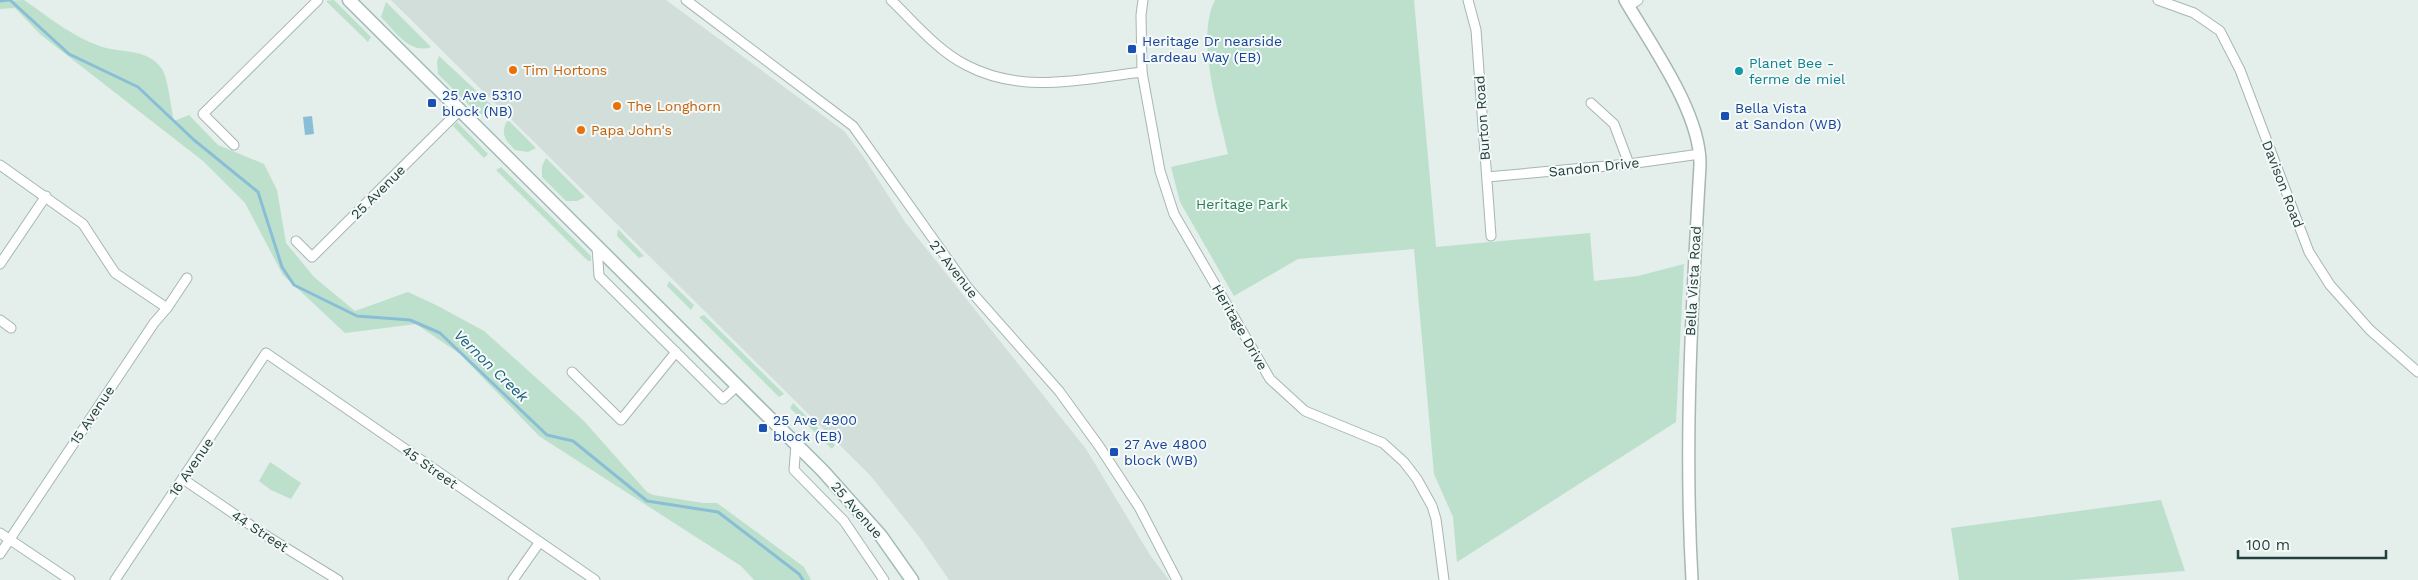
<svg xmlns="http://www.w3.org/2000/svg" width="2418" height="580" font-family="'Work Sans',sans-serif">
	<rect width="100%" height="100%" fill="#e4eeeb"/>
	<polygon fill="#d2deda" points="391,0 666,0 844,131 863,156 905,222 1086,449 1150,555 1169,580 949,580 920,538 870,475"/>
	<g fill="#bce0cb">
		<path d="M 24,0 C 50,18 75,39 106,48 C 126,53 148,49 162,69 C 168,78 171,108 174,121 L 189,115 L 218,145 L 264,164 L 277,190 L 286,243 L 314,277 L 355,311 L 408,292 L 438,306 L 484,331 L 583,420 L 647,492 L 653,495 L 703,503 L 717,503 L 804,567 L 811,580 L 754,580 L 741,566 L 539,436 L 460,354 L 416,324 L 345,333 L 283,275 L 245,203 L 203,161 L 41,35 L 15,8 L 0,9 L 0,1 Z"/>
		<polygon points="334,0 371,37 368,42 326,1"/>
		<path d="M 1215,0 L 1414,0 L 1436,247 L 1590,233 L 1594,281 L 1638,276 L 1684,264 L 1676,422 L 1457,562 L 1453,517 L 1434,474 L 1414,249 L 1298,259 L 1234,296 L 1180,202 L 1171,167 L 1228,154 C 1219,112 1195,40 1215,0 Z"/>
		<path d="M 386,2 L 431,47 C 410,55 394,30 381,17 Z"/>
		<polygon points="439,56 498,111 486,115 477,113 438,74 437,62"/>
		<path d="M 508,120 L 536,148 L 528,152 L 515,150 C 506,141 499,133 508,120 Z"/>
		<polygon points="457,122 488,154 484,158 453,126"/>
		<polygon points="546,158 585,197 577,201 566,201 542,177 542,166"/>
		<polygon points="501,167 591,256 591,261 588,261 496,170"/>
		<polygon points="618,229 644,256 639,258 617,236"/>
		<polygon points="669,281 694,305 691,310 667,286"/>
		<polygon points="704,315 784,394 779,397 699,317"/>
		<polygon points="793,403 835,445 832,449 790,408"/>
		<polygon points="270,462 301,483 291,499 271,490 259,481"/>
		<polygon points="2161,500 2185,571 2072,580 1959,580 1951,528"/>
	</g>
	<polygon fill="#89bed6" points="312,116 314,134 305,135 303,117"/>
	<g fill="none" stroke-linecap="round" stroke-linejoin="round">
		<g stroke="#89bed6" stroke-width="3">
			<polyline points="10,0 69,54 138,87 194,140 258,192 282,267 294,285 357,316 410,320 440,333 547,435 573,441 647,501 718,512 799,574 803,580"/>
			<polyline points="0,1 9,0"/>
		</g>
		<g stroke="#a6b7b4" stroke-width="11">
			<g id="minor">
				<polyline points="686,0 853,126 968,288 1059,391 1099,446 1139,507 1177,580"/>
				<path d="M 891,0 C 914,22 937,50 966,65 C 1023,95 1082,79 1142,72"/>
				<polyline points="1143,0 1141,15 1142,72 1160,171 1174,214 1270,379 1305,411 1383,443 1404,462 1417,479 1432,506 1436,519 1444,580"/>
				<polyline points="1468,0 1476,30 1491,236"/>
				<polyline points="2158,0 2194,13 2220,31 2240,70 2309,252 2330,285 2370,330 2418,372"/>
				<polyline points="1629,6 1638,0"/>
				<polyline points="1591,103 1614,124 1629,164"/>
				<polyline points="234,145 203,114 318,0"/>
				<polyline points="0,165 83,224 115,273 167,308"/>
				<polyline points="1487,177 1629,164 1700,154"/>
				<polyline points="296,241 312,257 460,110"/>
				<polyline points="597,246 599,276 723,399 737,386"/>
				<polyline points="0,264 46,196"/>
				<polyline points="0,320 11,328"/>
				<polyline points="572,372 621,420 676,352"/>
				<polyline points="796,445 794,470 844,521 884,580"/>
				<polyline points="183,479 265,535 338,580"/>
				<polyline points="0,533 70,580"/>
				<polyline points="0,554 154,323 167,308 187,278"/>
				<polyline points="115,580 266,353 595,580"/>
				<polyline points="513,580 539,543"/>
			</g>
		</g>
		<g stroke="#a6b7b4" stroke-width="14">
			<path id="tertiary" d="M 1625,0 C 1651,45 1701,113 1700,165 C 1692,303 1684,441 1692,580"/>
		</g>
		<g stroke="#a1bbb6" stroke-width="15">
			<polyline id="secondary" points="349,0 823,471 881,536 912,580"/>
		</g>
		<use href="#minor" stroke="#fff" stroke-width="9"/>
		<use href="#tertiary" stroke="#fff" stroke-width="11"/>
		<use href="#secondary" stroke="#fff" stroke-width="12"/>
	</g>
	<g fill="#1a4fb4" stroke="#f5faf8" stroke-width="2">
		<rect x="1127" y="44" width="10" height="10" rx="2.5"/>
		<rect x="427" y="98" width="10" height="10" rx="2.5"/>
		<rect x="1720" y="111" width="10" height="10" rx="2.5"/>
		<rect x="758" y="423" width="10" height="10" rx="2.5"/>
		<rect x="1109" y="447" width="10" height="10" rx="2.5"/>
	</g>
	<g fill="#e8710a" stroke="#f5faf8" stroke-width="2">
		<circle cx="513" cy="70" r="5"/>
		<circle cx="617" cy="106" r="5"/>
		<circle cx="581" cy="130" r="5"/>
	</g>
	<circle fill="#0f9aa8" stroke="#f5faf8" stroke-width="2" cx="1739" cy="71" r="5"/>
	<g text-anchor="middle" stroke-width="4" stroke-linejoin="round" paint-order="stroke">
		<g font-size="14" fill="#164399" stroke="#f5faf8" text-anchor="start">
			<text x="1142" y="46">Heritage Dr nearside<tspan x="1142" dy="16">Lardeau Way (EB)</tspan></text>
			<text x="442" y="100">25 Ave 5310<tspan x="442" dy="16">block (NB)</tspan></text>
			<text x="1735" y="113">Bella Vista<tspan x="1735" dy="16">at Sandon (WB)</tspan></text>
			<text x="773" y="425">25 Ave 4900<tspan x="773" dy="16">block (EB)</tspan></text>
			<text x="1124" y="449">27 Ave 4800<tspan x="1124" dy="16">block (WB)</tspan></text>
		</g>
		<g font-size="14" fill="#0d838f" stroke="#f5faf8" text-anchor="start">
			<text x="1749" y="68">Planet Bee -<tspan x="1749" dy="16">ferme de miel</tspan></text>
		</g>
		<g font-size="14" fill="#c56008" stroke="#f5faf8" text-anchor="start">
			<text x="523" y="75">Tim Hortons</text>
			<text x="627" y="111">The Longhorn</text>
			<text x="591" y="135">Papa John's</text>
		</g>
		<g font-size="14" fill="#22413e" stroke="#f5faf8">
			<text transform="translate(1482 118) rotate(-94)" y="5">Burton Road</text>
			<text transform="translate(1594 167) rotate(-6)" y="5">Sandon Drive</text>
			<text transform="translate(2283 184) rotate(69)" y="5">Davison Road</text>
			<text transform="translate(378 192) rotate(-45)" y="5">25 Avenue</text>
			<text transform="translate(954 269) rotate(52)" y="5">27 Avenue</text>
			<text transform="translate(1693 281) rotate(-87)" y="5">Bella Vista Road</text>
			<text transform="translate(1240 327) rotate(60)" y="5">Heritage Drive</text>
			<text transform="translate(92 415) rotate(-56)" y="5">15 Avenue</text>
			<text transform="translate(191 467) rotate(-56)" y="5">16 Avenue</text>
			<text transform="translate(430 467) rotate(35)" y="5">45 Street</text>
			<text transform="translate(857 510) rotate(49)" y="5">25 Avenue</text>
			<text transform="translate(260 531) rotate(33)" y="5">44 Street</text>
		</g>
		<g font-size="14" fill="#297b55" stroke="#f5faf8">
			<text x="1242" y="209">Heritage Park</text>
		</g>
		<g font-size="15" font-style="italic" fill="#186081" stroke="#f5faf8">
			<text transform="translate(491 366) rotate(44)" y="5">Vernon Creek</text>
		</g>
	</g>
	<path d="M2238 550v8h148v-8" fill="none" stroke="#22413e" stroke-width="2.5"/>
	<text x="2246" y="550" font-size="15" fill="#22413e" stroke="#f5faf8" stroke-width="4" paint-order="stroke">100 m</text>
</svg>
